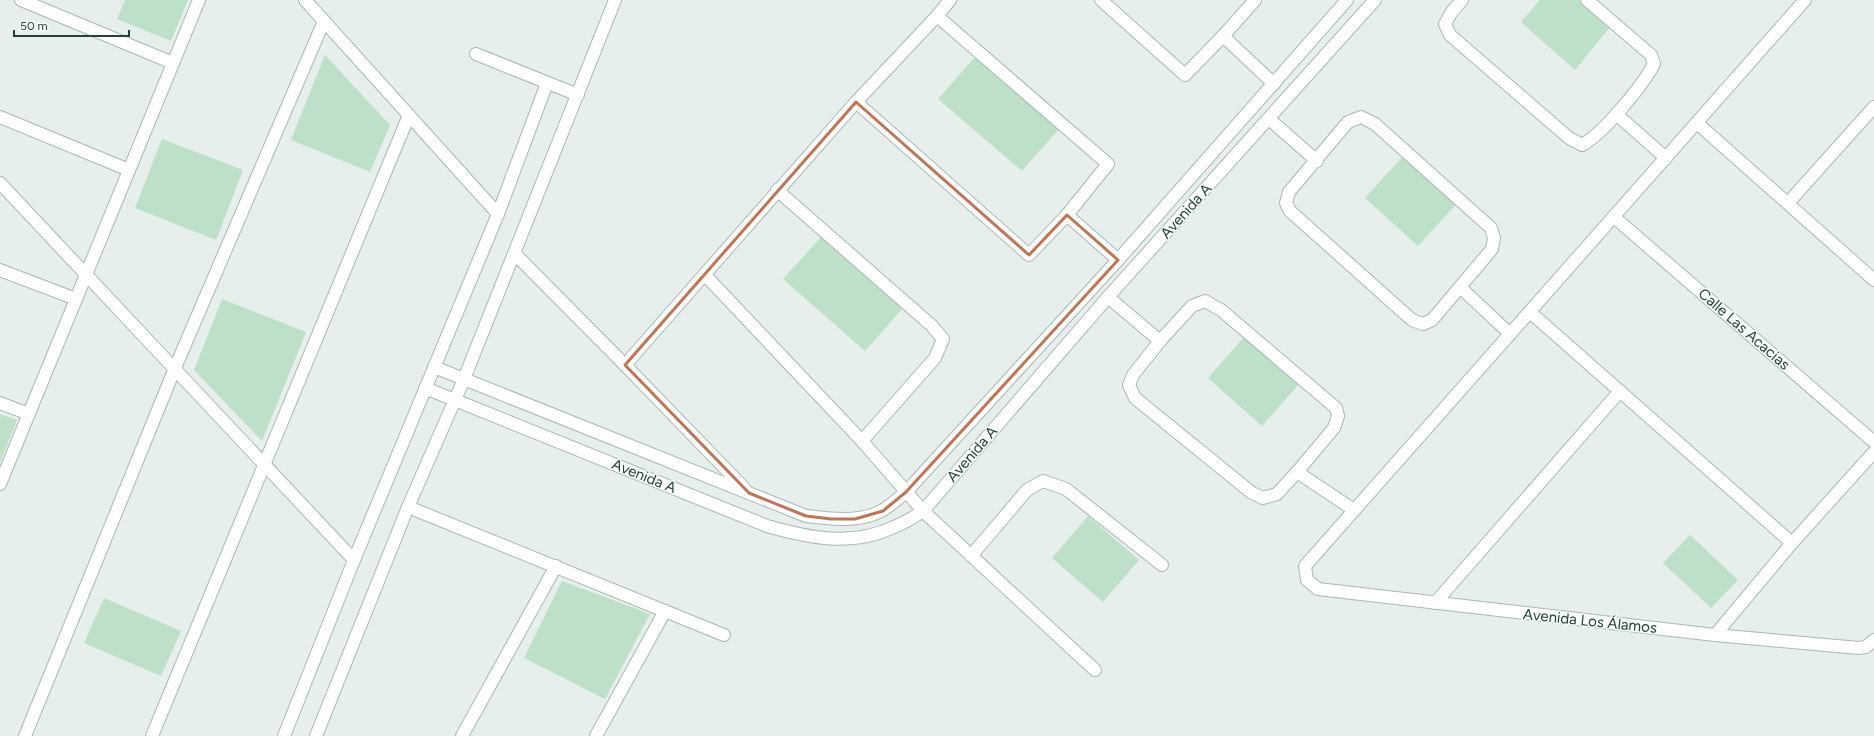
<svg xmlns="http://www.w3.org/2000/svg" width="1874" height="736" font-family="Figtree,sans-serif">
	<rect width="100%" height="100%" fill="#e6efeb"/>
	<g fill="#bfe0c8">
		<polygon points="125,0 188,0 171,41 117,19"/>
		<polygon points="1540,0 1579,0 1610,27 1575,70 1521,22"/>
		<polygon points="325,55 390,125 370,172 291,140"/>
		<polygon points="975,57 1059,129 1022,171 938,99"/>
		<polygon points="162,139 243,170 216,240 135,208"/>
		<polygon points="1404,155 1458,202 1418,246 1365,198"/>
		<polygon points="821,237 902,309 865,351 783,279"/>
		<polygon points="222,299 306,332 262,441 194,370"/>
		<polygon points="1245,336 1299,384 1262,426 1208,378"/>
		<polygon points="0,414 17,420 0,462"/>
		<polygon points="1088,516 1139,560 1103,602 1052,558"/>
		<polygon points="1690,535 1738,580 1711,608 1663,563"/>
		<polygon points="562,581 650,614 605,699 524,658"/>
		<polygon points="104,598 181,631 161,676 84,643"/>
	</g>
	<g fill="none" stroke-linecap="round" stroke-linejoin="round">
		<g stroke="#a8b8b2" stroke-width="14">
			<g id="street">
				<polyline points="21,0 173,63"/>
				<polyline points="305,0 498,214"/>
				<polyline points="1101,0 1185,75 1223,36 1255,0"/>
				<path d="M 1462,0 L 1451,13 L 1445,24 L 1450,35 L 1569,138 L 1582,145 C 1603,134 1643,85 1654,64 L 1651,55 L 1587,0"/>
				<polyline points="1805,0 1305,566 1307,580 1318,589 1715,635 1859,648 1866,647 1874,640"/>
				<polyline points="1223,36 1274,84"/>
				<polyline points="476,54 578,95"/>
				<polyline points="856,102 1029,255 1067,215 1108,164 937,16"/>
				<polyline points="1616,114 1666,158"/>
				<polyline points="0,117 129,170"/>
				<polygon points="1361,117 1375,124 1491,228 1494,238 1492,249 1432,320 1423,324 1412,320 1290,211 1286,203 1289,192 1348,122"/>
				<polyline points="1269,119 1317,161"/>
				<polyline points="1697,123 1874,280"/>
				<polyline points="0,183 354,560"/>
				<polyline points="777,190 931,325 943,339 935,358 862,441"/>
				<polyline points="1788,203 1874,107"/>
				<polyline points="1067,215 1118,260"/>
				<polyline points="1614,217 1874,442"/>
				<polyline points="515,254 625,365 745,489"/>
				<polyline points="0,270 76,299"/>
				<polyline points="705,275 862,441 923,511 1095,670"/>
				<polyline points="1461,288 1510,334"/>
				<polyline points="1108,297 1160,341"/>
				<polygon points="1205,301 1221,310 1336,408 1338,416 1334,428 1297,472 1277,494 1263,498 1252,493 1135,398 1129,385 1133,375 1160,341 1192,306"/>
				<polyline points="1530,312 1792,543"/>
				<polyline points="625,365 856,102 937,16 950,0"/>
				<path d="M 434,367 L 806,516 C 830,519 861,523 883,510 C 891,505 899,498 906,492 L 1118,260 L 1347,0"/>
				<path d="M 425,388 L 767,526 C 809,538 852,547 894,527 C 904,523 914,517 923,511 L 1108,297 L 1375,0"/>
				<polyline points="0,403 29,414"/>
				<polyline points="1297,472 1354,510"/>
				<polyline points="0,484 199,0"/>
				<polyline points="408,507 724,635"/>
				<polyline points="971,556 1027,490 1043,481 1066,489 1162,565"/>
				<polyline points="1435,603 1620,391"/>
				<polyline points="1715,635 1792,543 1874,452"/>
				<polyline points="25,736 175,368 324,21"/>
				<polyline points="152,736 409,115"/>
				<polyline points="284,736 354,560 498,214 547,83"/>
				<polyline points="316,736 408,507 464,379 615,0"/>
				<polyline points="462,736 556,566"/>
				<polyline points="596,736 665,611"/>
			</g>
		</g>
		<use href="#street" stroke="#fff" stroke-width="12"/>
	</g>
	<path fill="none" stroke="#c07456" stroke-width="3" stroke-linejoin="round" d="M 856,102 L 1029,255 L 1067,215 L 1118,260 L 906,492 L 883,511 L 855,519 L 831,519 L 806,516 L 749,493 L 625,365 Z"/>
	<g text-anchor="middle" stroke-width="3" stroke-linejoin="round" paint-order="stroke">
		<g font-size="15" fill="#24423a" stroke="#f7fbf9">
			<text transform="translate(1186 211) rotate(-48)" y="5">Avenida A</text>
			<text transform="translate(1744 329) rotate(41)" y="5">Calle Las Acacias</text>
			<text transform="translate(972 454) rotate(-49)" y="5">Avenida A</text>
			<text transform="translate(644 476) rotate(22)" y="5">Avenida A</text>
			<text transform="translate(1590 621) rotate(6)" y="5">Avenida Los Álamos</text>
		</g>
	</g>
	<path d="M14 30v6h115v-6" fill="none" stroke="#24423a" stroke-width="2"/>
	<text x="20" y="30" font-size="12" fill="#24423a" stroke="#f7fbf9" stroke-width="3" paint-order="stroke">50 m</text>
</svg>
